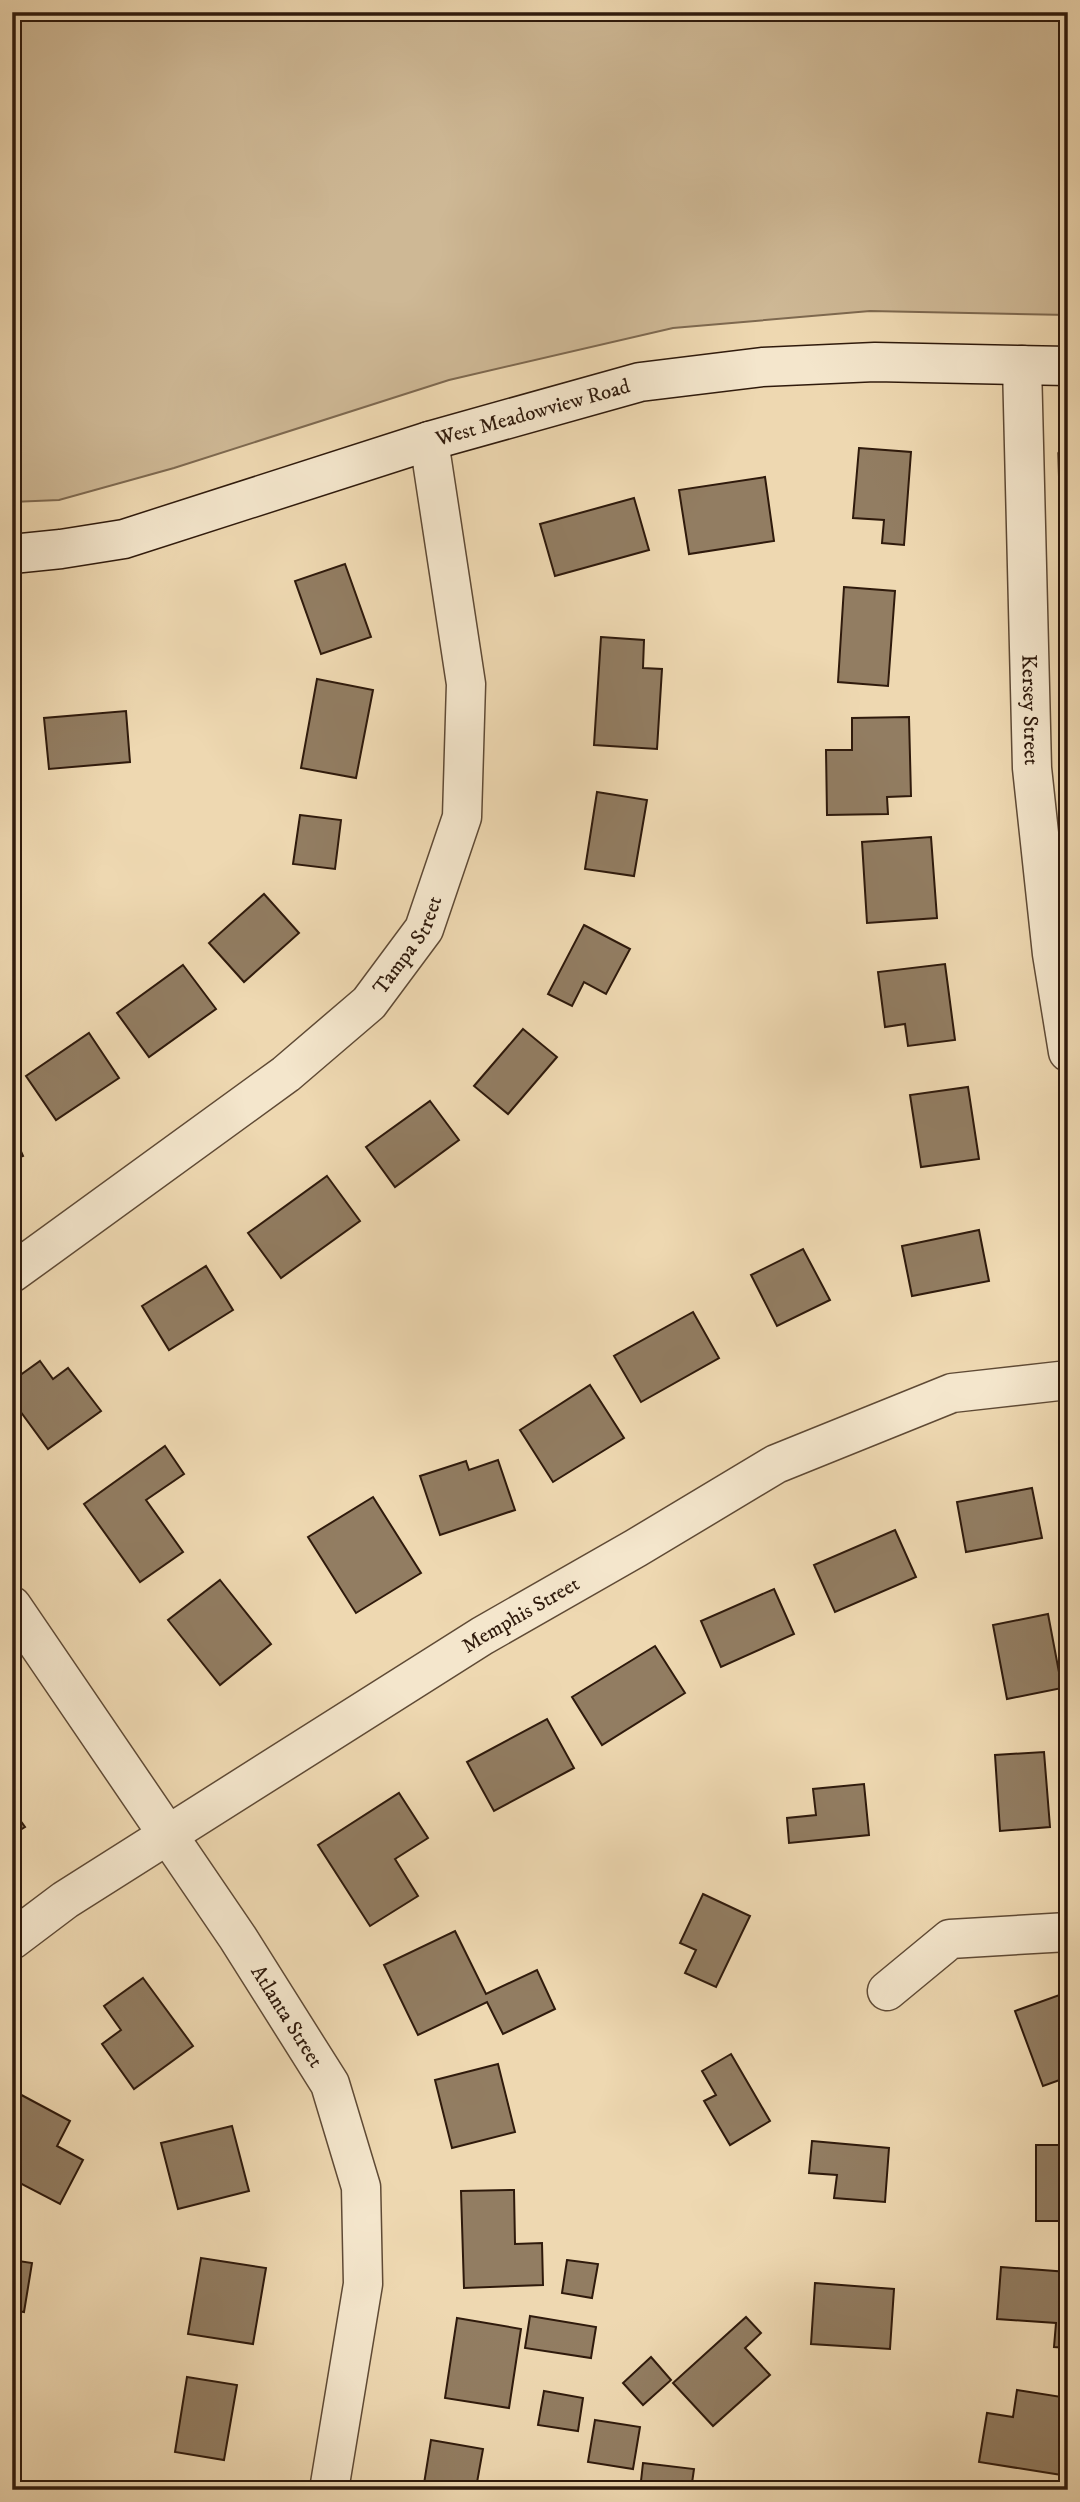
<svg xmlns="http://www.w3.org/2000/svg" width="1080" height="2502" font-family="'IM FELL DW Pica',serif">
	<rect width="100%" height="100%" fill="#eed8b1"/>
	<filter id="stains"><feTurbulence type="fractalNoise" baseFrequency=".00286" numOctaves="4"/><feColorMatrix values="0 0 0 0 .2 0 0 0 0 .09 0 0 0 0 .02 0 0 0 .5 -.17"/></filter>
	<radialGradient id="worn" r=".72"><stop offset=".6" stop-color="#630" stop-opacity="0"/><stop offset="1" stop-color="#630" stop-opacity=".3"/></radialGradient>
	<g fill="#ceb895" stroke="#7e6950" stroke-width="2">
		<polygon points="12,12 1068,12 1068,315 870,311 673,328 449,380 174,468 59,500 12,502"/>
		<polygon points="1068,442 1068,687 1058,453"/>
	</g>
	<g fill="#927d62" stroke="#2f1a0c" stroke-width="2">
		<polygon points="859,448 911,452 904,545 882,543 884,520 853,518"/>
		<polygon points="765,477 774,541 689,554 679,490"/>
		<polygon points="634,498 649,550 555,576 540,524"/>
		<polygon points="345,564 371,637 321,654 295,581"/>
		<polygon points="844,587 895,591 888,686 838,682"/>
		<polygon points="601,637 644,640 643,668 662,669 657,749 594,745"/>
		<polygon points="317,679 373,690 356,778 301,768"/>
		<polygon points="126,711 130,762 49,769 44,718"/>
		<polygon points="909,717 911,796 887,797 888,814 827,815 826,750 852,750 852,718"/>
		<polygon points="597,792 647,800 634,876 585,869"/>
		<polygon points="300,815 341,820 335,869 293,864"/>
		<polygon points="931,837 937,918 867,923 862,842"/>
		<polygon points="264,894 299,933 244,982 209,943"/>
		<polygon points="584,925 630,949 606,994 584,982 572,1006 548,994"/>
		<polygon points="945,964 955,1040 908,1046 905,1024 885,1027 878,972"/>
		<polygon points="183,965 216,1009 149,1057 117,1013"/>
		<polygon points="523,1029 557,1057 508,1114 474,1086"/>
		<polygon points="89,1033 119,1078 56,1120 26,1076"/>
		<polygon points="968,1087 979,1159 921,1167 910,1095"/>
		<polygon points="430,1101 459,1140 395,1187 366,1147"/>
		<polygon points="12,1131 23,1156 12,1160"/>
		<polygon points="327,1176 360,1221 281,1278 248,1233"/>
		<polygon points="979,1230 989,1281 912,1296 902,1246"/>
		<polygon points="803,1249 830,1300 777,1326 751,1275"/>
		<polygon points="206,1266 233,1310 169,1350 142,1306"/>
		<polygon points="693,1312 719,1358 641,1402 614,1356"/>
		<polygon points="40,1361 53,1379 68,1368 101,1411 48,1449 12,1400 12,1381"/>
		<polygon points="590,1385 624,1438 553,1482 520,1430"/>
		<polygon points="165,1446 184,1474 146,1500 183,1552 140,1582 84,1504"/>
		<polygon points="498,1460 515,1510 440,1535 420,1476 466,1461 469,1470"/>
		<polygon points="1032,1488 1042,1538 966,1552 957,1502"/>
		<polygon points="373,1497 421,1573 356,1613 308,1537"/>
		<polygon points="895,1530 916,1577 835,1612 814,1565"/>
		<polygon points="220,1580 271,1644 220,1685 168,1620"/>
		<polygon points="774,1589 794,1634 721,1667 701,1621"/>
		<polygon points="1048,1614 1062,1688 1007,1699 993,1625"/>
		<polygon points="655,1646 685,1693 602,1745 572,1697"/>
		<polygon points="547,1719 574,1768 494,1811 467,1762"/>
		<polygon points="1044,1752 1050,1827 1000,1831 995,1755"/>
		<polygon points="864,1784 869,1835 789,1843 787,1818 816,1815 813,1789"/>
		<polygon points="399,1793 428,1838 395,1859 418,1896 370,1926 318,1845"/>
		<polygon points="12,1809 25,1827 12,1835"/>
		<polygon points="703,1894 750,1916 716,1987 685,1973 696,1950 680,1943"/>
		<polygon points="455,1931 486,1994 537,1970 555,2009 503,2034 487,2002 418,2035 384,1965"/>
		<polygon points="143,1978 193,2046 134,2089 102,2044 121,2030 104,2006"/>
		<polygon points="1065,1993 1068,2001 1068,2077 1043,2086 1015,2011"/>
		<polygon points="731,2054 770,2121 730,2145 704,2101 716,2095 702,2071"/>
		<polygon points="498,2064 515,2132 452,2148 435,2080"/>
		<polygon points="14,2091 70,2121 57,2146 83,2160 60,2204 12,2179 12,2095"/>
		<polygon points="232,2126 249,2191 178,2209 161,2143"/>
		<polygon points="812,2141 889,2148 885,2202 834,2198 837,2175 809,2173"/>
		<rect x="1036" y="2145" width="32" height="76"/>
		<polygon points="514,2190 515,2244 542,2243 543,2285 464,2288 461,2191"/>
		<polygon points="201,2258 266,2268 253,2344 188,2334"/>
		<polygon points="12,2260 32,2263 24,2312 12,2310"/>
		<polygon points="567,2260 598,2264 592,2298 562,2293"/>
		<polygon points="1001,2267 1068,2272 1068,2348 1054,2347 1056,2323 997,2319"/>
		<polygon points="815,2283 894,2289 890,2349 811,2344"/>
		<polygon points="530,2316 596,2327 591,2358 525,2348"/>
		<polygon points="746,2317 761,2333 745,2348 770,2375 713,2426 673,2383"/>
		<polygon points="457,2318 521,2329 509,2408 445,2398"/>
		<polygon points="651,2357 671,2380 643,2405 623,2383"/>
		<polygon points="187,2377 237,2385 224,2460 175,2452"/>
		<polygon points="1017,2390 1068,2398 1068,2476 979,2462 987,2413 1013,2417"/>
		<polygon points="544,2391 583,2398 578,2431 538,2425"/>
		<polygon points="595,2420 640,2427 633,2469 588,2462"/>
		<polygon points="431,2440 483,2449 476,2488 486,2490 423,2490"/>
		<polygon points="643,2463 694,2469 691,2490 640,2490"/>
	</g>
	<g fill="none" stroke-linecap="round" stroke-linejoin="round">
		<g stroke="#5f4a35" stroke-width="41">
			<g id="street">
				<path id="s1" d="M 1022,365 L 1032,768 L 1052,954 L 1068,1052"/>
				<path id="s2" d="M 12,1273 L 286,1074 L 369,1003 L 424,929 L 462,817 L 466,684 L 429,441"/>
				<path id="s3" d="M 12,1606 L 238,1938 L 330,2084 L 361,2187 L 363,2284 L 329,2490"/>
				<path id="s4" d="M 12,1940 L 65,1900 L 482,1636 L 636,1548 L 776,1464 L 952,1393 L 1068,1380"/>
				<polyline points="887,1991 950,1939 1068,1932"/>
			</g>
		</g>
		<g stroke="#2f1a0c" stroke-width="41">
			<g id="secondary">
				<path id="s5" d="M 12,554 L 61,549 L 124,539 L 429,441 L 640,382 L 762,367 L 875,362 L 1068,366"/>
			</g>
		</g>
		<use href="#street" stroke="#f4e6cc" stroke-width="38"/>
		<use href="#secondary" stroke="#f4e6cc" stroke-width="38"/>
	</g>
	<g text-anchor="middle" stroke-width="6" stroke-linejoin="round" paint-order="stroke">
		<g font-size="21" fill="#2f1a0c" stroke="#f4e6cc">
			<text dy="7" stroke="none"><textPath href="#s5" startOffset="541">West Meadowview Road</textPath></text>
			<text dy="7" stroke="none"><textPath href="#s1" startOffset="345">Kersey Street</textPath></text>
			<text dy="7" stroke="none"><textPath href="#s2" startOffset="518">Tampa Street</textPath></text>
			<text dy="7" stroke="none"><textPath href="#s4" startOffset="604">Memphis Street</textPath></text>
			<text dy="7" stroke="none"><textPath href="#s3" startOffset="494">Atlanta Street</textPath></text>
		</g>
	</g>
	<rect width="1080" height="2502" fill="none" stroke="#eed8b1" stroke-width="42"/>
	<rect x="14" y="14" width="1052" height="2474" fill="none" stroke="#2f1a0c" stroke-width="3.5"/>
	<rect x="21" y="21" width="1038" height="2460" fill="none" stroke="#2f1a0c" stroke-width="2"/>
	<rect width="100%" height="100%" filter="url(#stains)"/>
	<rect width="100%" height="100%" fill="url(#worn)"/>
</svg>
